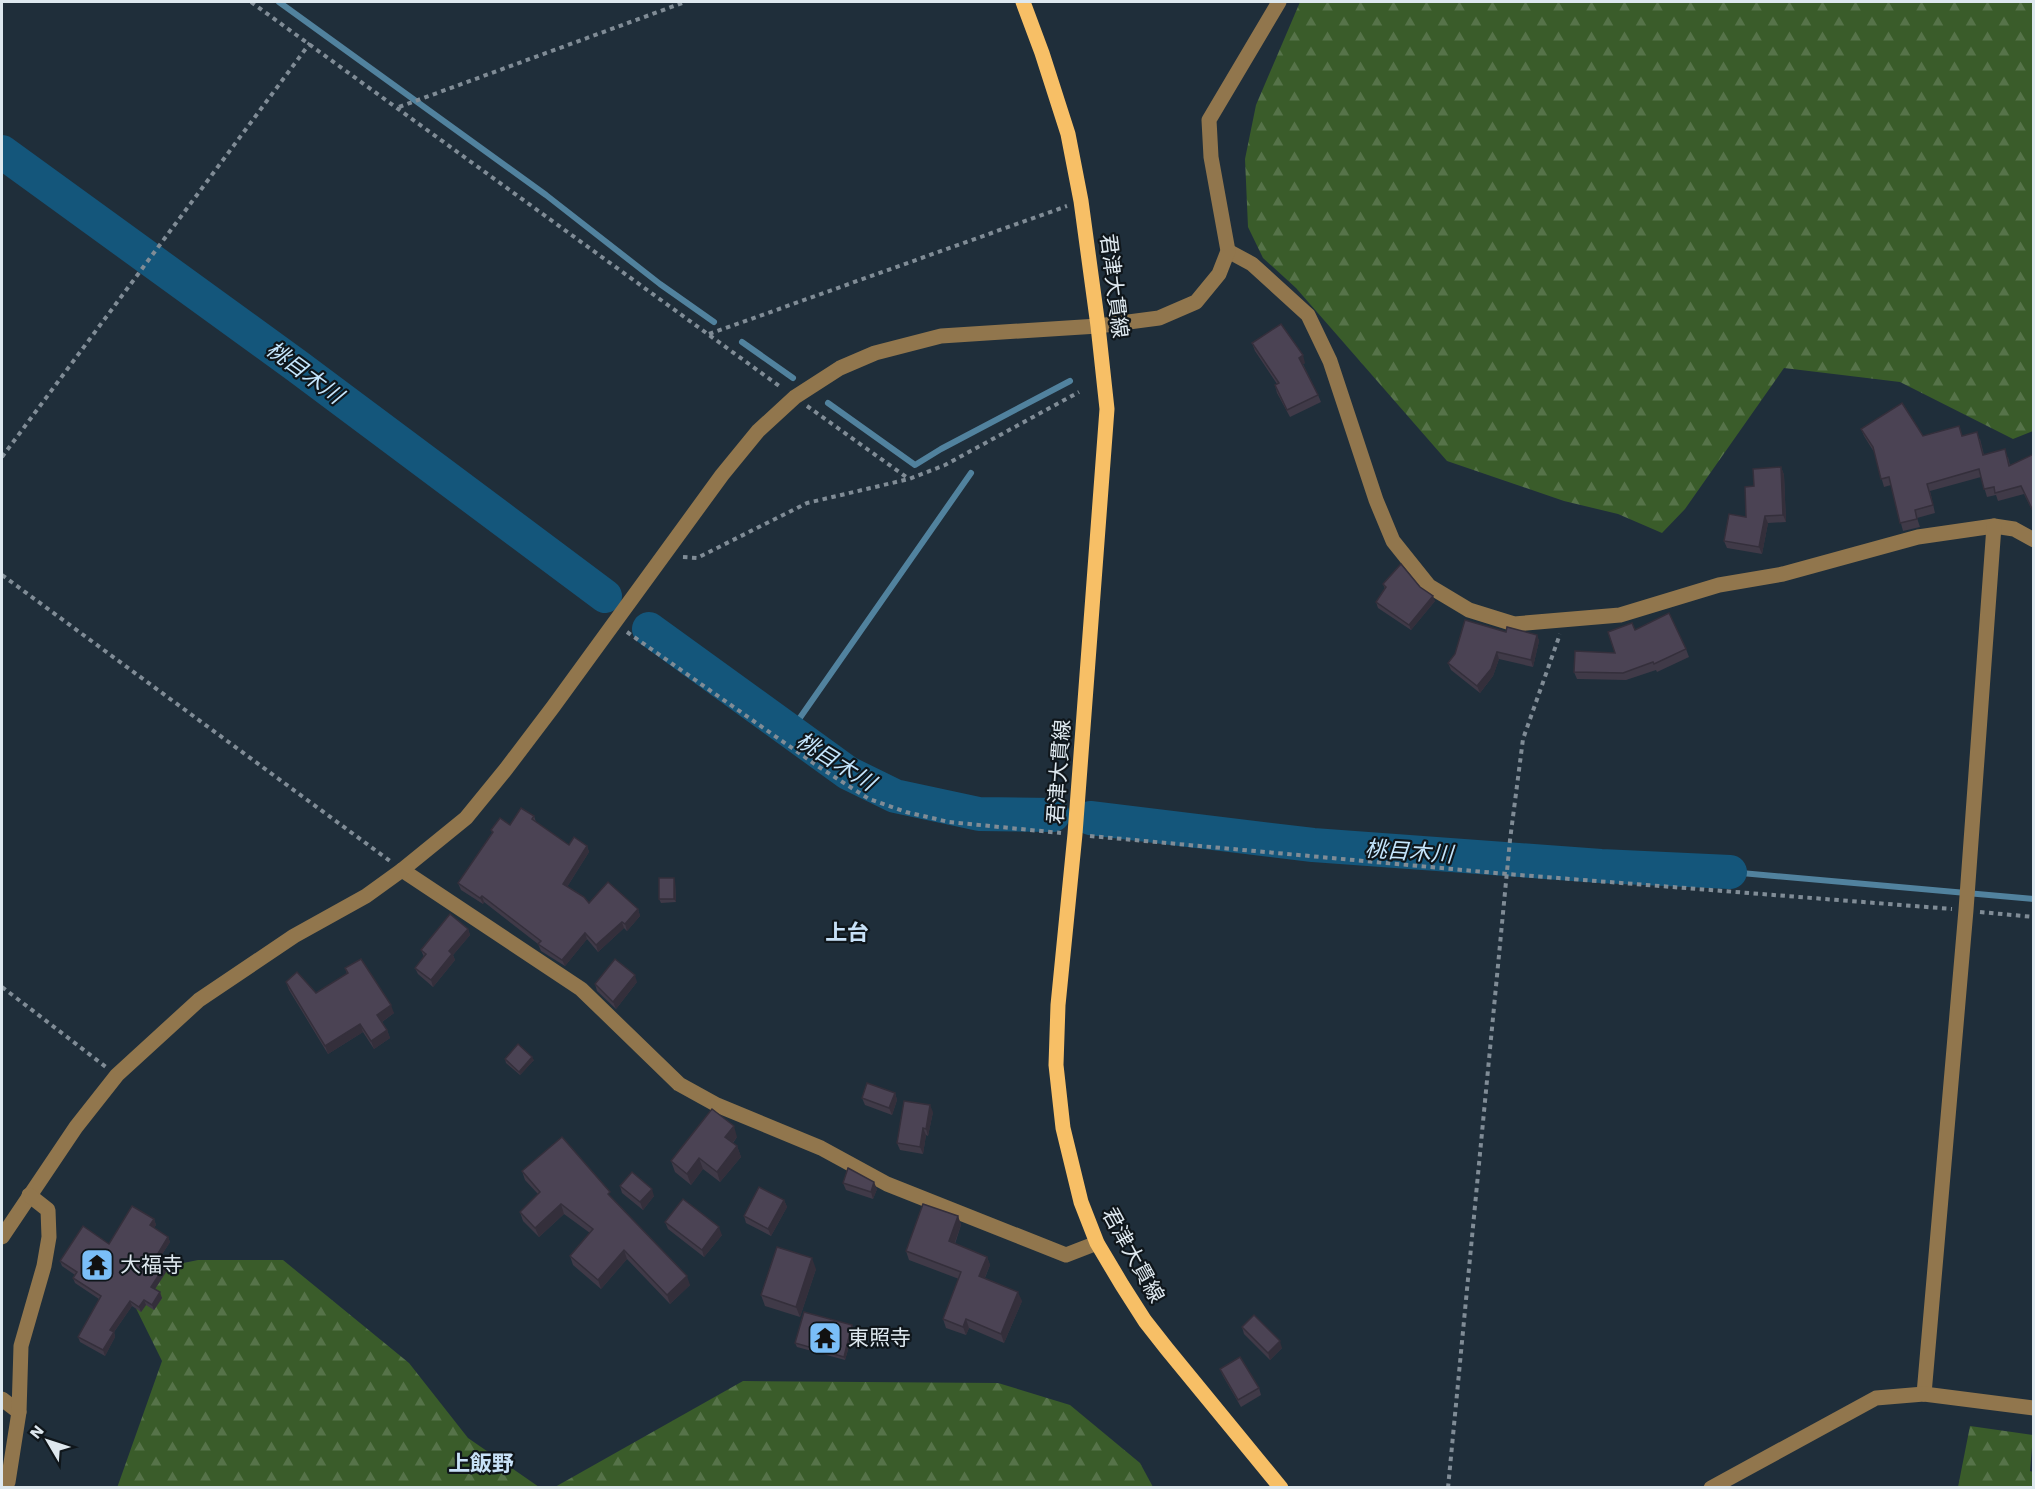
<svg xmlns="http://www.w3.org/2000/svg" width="2035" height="1489" font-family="'Work Sans','Noto Sans JP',sans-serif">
	<defs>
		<pattern id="forest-firs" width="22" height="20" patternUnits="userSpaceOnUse" patternTransform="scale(1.5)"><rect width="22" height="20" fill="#3a5c2a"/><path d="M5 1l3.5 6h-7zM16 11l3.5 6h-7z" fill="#567349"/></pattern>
	</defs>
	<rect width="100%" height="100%" fill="#1f2e3a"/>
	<g fill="url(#forest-firs)">
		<polygon points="1300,2 2033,2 2033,431 2013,439 1900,382 1784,368 1685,509 1662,533 1618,514 1564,501 1447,461 1296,288 1263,258 1248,227 1245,159 1256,105"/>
		<polygon points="198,1260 283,1260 409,1363 468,1438 539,1487 117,1488 162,1361 120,1276"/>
		<polygon points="743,1381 998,1383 1070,1405 1140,1463 1153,1487 555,1487"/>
		<polygon points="1970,1426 2033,1435 2030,1471 2033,1472 2033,1487 1958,1487"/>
	</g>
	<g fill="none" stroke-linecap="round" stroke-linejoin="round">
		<g stroke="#51829e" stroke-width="6">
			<polyline points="279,2 546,195 660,284 714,322"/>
			<polyline points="742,342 793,378"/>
			<polyline points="828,403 915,465 941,449 1070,381"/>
			<polyline points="790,732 971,473"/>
			<polyline points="1730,872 2034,899"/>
		</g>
		<g stroke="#14567b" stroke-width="34">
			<polyline points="2,152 297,366 605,596"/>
			<polyline points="649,629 848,773 895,796 979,814 1053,815"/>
			<polyline points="1090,818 1313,845 1601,866 1730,872"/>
		</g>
		<g stroke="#808c96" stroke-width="4" stroke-dasharray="4.5 4.5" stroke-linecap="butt">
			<polyline points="251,2 782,388"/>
			<polyline points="399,107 685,2"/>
			<polyline points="709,334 1067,206"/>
			<polyline points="807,406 909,479"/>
			<polyline points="2,457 310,43"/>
			<polyline points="683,557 697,558 807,503 909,479 945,465 1079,392"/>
			<polyline points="2,575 390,861"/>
			<polyline points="627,632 819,767 869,799 906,812 949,822 1061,833"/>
			<polyline points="1090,836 1507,874 1952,909"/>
			<polyline points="1980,912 2034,917"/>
			<polyline points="2,987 106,1067"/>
			<polyline points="1448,1488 1510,840 1523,739 1560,634"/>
		</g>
		<g stroke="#91764d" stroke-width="15">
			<polyline points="1228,251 1252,264 1308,315 1330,361 1376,500 1393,541 1429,586 1469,610 1514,624 1620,615 1719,585 1783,574 1918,537 1994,526 2014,529 2034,540"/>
			<polyline points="402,870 581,989 679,1084 717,1105 821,1148 887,1184 1066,1255 1097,1243"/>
			<polyline points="2,1237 76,1127 117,1075 199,1000 294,936 366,896 402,870 466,818 506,769 553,707 722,475 758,431 795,397 840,368 875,353 941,336 1098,326 1159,318 1196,302 1219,274 1228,251 1211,157 1209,120 1279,2"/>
			<polyline points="1924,1394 1966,910 1994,526"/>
			<polyline points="2,1399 19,1412"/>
			<polyline points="5,1488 8,1482 19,1412 21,1346 44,1266 49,1237 48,1210 29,1195"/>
			<polyline points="1711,1488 1876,1398 1924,1394 2034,1408"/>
		</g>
		<polyline stroke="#f7bf66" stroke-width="15" points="1023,2 1042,53 1068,134 1081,201 1098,326 1107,409 1075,834 1058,1005 1056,1065 1063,1128 1081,1202 1097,1243 1122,1285 1145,1321 1167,1349 1281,1488"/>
	</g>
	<g fill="#403a48">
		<polygon points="1252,343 1305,363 1303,364 1318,395 1321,402 1290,417 1277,393 1275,385 1277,384 1255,351"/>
		<polygon points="1861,429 1923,436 1963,435 1980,439 1984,455 2008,457 2010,465 2034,454 2034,514 2024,494 1998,501 1996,495 1987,497 1981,477 1930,491 1935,513 1917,518 1920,527 1903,531 1891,485 1884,487 1874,452 1864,436"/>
		<polygon points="1781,467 1784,475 1786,522 1768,523 1762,554 1727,548 1724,541 1746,517 1754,486"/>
		<polygon points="1383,584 1435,601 1411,630 1378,608 1376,602 1385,589"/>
		<polygon points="1635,630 1686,649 1689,657 1657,672 1656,670 1626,680 1577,679 1574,672 1615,653"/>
		<polygon points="1506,632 1537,635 1539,641 1533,667 1499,659 1493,676 1480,693 1451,670 1448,663"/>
		<polygon points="534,816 536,822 569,845 587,846 589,852 567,887 589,903 638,909 640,916 627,931 624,928 598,952 587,939 565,966 541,951 538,944 484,902 483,904 461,890 458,883 492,833 491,830 510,825"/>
		<polygon points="675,881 676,902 661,903 659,899"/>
		<polygon points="468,929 470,935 453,955 455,960 433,987 418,974 415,968 424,957 421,950"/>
		<polygon points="345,968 394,1013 382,1022 387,1030 390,1038 374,1049 363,1032 328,1054 289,990 286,982 316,993 347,974"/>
		<polygon points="637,982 616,1009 597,991 595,984"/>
		<polygon points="505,1059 534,1060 520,1075 506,1063"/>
		<polygon points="895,1093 897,1100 892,1115 865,1105 862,1098"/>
		<polygon points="933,1112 928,1136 926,1135 923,1154 900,1150 897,1143"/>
		<polygon points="737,1137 733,1143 737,1146 741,1157 720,1182 703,1169 691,1185 675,1172 671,1161"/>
		<polygon points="522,1171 612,1198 690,1285 670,1304 627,1259 601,1289 573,1265 570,1256 590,1233 564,1214 539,1237 523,1221 520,1212 538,1194 525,1180"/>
		<polygon points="843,1183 877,1189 873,1199 846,1190"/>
		<polygon points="620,1186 654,1196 643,1210 622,1193"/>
		<polygon points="784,1200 787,1207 771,1236 746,1223 744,1216"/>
		<polygon points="958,1216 961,1225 955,1244 987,1257 990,1265 985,1278 1022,1301 1004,1343 969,1328 966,1335 946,1328 943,1319 959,1279 909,1260 906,1251"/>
		<polygon points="154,1219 156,1225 154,1228 168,1237 170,1242 157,1262 164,1267 166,1272 155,1289 162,1298 154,1310 146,1305 141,1312 132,1306 114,1332 115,1337 105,1356 80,1342 78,1337 99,1299 75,1283 73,1278 75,1275 62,1266 60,1261 109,1244"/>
		<polygon points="665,1222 722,1235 704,1257 668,1229"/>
		<polygon points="816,1269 800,1317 765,1306 761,1295"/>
		<polygon points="1242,1327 1282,1348 1270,1360 1244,1334"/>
		<polygon points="854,1329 845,1360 797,1347 795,1343"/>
		<polygon points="1220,1369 1259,1388 1261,1395 1241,1407 1223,1376"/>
	</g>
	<g fill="#342f3b">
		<polygon points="1303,355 1305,363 1302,365 1299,358"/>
		<polygon points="1781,467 1784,475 1786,522 1783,515"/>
		<polygon points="1765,516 1768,523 1762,554 1759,547"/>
		<polygon points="1433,596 1435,601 1411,630 1409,625"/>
		<polygon points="1537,635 1539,641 1533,667 1531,660"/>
		<polygon points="1497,652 1499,659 1493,676 1480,693 1477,686"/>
		<polygon points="587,846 589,852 565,890 563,884"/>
		<polygon points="674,878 675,881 676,902 674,899"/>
		<polygon points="482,896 484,902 483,904 480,898"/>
		<polygon points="638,909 640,916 627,931 625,924"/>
		<polygon points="622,922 624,928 598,952 596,945"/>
		<polygon points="468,929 470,935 453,955 455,960 433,987 431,980 449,951"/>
		<polygon points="585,933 587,939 565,966 562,960"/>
		<polygon points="635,975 637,982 616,1009 613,1002"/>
		<polygon points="391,1005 394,1013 380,1023 377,1015"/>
		<polygon points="360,1024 363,1032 328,1054 325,1046"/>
		<polygon points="387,1030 390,1038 374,1049 371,1041"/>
		<polygon points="532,1057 534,1060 520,1075 519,1072"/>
		<polygon points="895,1093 897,1100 892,1115 889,1108"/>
		<polygon points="930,1105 933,1112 928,1136 926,1129"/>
		<polygon points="734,1126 737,1137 729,1147 725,1137"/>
		<polygon points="923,1128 926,1135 923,1154 920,1147"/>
		<polygon points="737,1146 741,1157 720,1182 717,1172"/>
		<polygon points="699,1158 703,1169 691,1185 687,1174"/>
		<polygon points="874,1182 877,1189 873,1199 871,1192"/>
		<polygon points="652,1189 654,1196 643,1210 640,1202"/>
		<polygon points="784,1200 787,1207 771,1236 768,1229"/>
		<polygon points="561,1204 564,1214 539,1237 535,1228"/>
		<polygon points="958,1216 961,1225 952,1250 949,1241"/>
		<polygon points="154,1219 156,1225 152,1231 150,1225"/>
		<polygon points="719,1227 722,1235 704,1257 702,1250"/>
		<polygon points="168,1237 170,1242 155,1265 154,1260"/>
		<polygon points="624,1250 627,1259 601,1289 598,1280"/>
		<polygon points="987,1257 990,1265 982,1284 979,1276"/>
		<polygon points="812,1258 816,1269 800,1317 796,1307"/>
		<polygon points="164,1267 166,1272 153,1292 151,1287"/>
		<polygon points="687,1276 690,1285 670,1304 667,1295"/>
		<polygon points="160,1292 162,1298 154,1310 152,1305"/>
		<polygon points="1018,1292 1022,1301 1004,1343 1001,1334"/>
		<polygon points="144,1300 146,1305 141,1312 139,1307"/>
		<polygon points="130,1301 132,1306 114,1332 115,1337 105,1356 103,1350 110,1330"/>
		<polygon points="966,1319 969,1328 966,1335 963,1327"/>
		<polygon points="852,1325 854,1329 845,1360 844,1357"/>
		<polygon points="1280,1341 1282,1348 1270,1360 1268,1353"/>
	</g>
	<g fill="#4b4354" stroke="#342f3b" stroke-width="1.5">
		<polygon points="1281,324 1303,355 1299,358 1318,395 1287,410 1275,385 1279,383 1252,343"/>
		<polygon points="1902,403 1923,436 1959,426 1962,436 1977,432 1983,455 2005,449 2009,466 2034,454 2034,513 2021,486 1995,493 1994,487 1984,489 1979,469 1927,484 1933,505 1915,510 1917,519 1900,523 1889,477 1881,479 1873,447 1861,429"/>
		<polygon points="1781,467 1783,515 1765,516 1759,547 1724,541 1729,514 1746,517 1745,487 1754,486 1753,469"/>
		<polygon points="1401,564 1420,587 1433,596 1409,625 1376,602 1386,587 1383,584"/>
		<polygon points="1669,613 1686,649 1654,664 1653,662 1623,673 1574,672 1575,651 1615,653 1608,632 1632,623 1635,630"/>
		<polygon points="1465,620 1506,632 1507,627 1537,635 1531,660 1497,652 1491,669 1477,686 1448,663 1455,654"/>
		<polygon points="521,808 534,816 532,819 569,845 574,837 587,846 563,884 584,897 589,903 608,882 638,909 625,924 622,922 596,945 585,933 562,960 538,944 541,941 482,896 480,898 458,883 493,832 491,830 500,818 510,825"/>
		<rect x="659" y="878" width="15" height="21"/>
		<polygon points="450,914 468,929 449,951 452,954 431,980 415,968 426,954 421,950"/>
		<polygon points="361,959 391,1005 377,1015 387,1030 371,1041 360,1024 325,1046 286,982 297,972 316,993 348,973 345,968"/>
		<polygon points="615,959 635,975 613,1002 595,984"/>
		<polygon points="518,1044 532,1057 519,1072 505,1059"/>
		<polygon points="867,1083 895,1093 889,1108 862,1098"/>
		<polygon points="904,1101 930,1105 926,1129 923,1128 920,1147 897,1143"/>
		<polygon points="712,1109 734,1126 725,1137 737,1146 717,1172 699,1158 687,1174 671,1161"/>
		<polygon points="562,1137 610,1192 608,1194 687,1276 667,1295 624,1250 598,1280 570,1256 593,1229 561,1204 535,1228 520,1212 540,1192 522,1171"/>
		<polygon points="848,1168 874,1182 871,1192 843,1183"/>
		<polygon points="632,1172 652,1189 640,1202 620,1186"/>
		<polygon points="759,1187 784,1200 768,1229 744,1216"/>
		<polygon points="683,1199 719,1227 702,1250 665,1222"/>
		<polygon points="923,1204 958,1216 949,1241 987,1257 979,1276 1018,1292 1001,1334 966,1319 963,1327 943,1319 961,1272 906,1251"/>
		<polygon points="132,1206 154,1219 150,1225 168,1237 154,1260 164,1267 151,1287 160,1292 152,1305 144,1300 139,1307 130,1301 110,1330 114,1332 103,1350 78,1337 101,1296 73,1278 77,1272 60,1261 83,1226 109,1244"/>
		<polygon points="777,1247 812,1258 796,1307 761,1295"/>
		<polygon points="804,1312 852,1325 844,1357 795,1343"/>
		<polygon points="1254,1315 1280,1341 1268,1353 1242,1327"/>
		<polygon points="1240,1357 1259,1388 1238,1400 1220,1369"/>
	</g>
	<defs>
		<g id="temple-square" transform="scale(1.725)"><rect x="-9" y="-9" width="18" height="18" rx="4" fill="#7abef8" stroke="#0f161b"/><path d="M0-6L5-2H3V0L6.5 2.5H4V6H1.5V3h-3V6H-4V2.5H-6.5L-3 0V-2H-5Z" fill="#111"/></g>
	</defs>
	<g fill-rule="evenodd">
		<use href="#temple-square" x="97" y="1265"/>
		<use href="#temple-square" x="825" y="1338"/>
	</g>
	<g text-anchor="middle" stroke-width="4.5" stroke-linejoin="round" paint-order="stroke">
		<g font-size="21" fill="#dee8ef" stroke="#0f161b">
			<text transform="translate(1114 286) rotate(83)" y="7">君津大貫線</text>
			<text transform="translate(1059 772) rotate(-86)" y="7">君津大貫線</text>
			<text transform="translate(1133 1255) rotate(61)" y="7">君津大貫線</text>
		</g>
		<g font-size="21" fill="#dee8ef" stroke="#0f161b" text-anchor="start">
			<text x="120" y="1272">大福寺</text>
			<text x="848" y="1345">東照寺</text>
		</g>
		<g font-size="22" font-style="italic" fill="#c5e6fd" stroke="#0f161b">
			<text transform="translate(305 372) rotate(36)" y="8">桃目木川</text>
			<text transform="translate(836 761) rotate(32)" y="8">桃目木川</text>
			<text transform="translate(1409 851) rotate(4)" y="8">桃目木川</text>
		</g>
		<g font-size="22" font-weight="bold" fill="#c8e1f7" stroke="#0f161b">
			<text x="847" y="940">上台</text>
			<text x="481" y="1471">上飯野</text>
		</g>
	</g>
	<rect width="2035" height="1489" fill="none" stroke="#dee8ef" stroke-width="6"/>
	<g transform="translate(48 1441) rotate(309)" stroke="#0f161b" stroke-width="4.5" paint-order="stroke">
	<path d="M0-4.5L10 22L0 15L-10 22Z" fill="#dee8ef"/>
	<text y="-9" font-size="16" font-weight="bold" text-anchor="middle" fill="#dee8ef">N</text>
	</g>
</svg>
